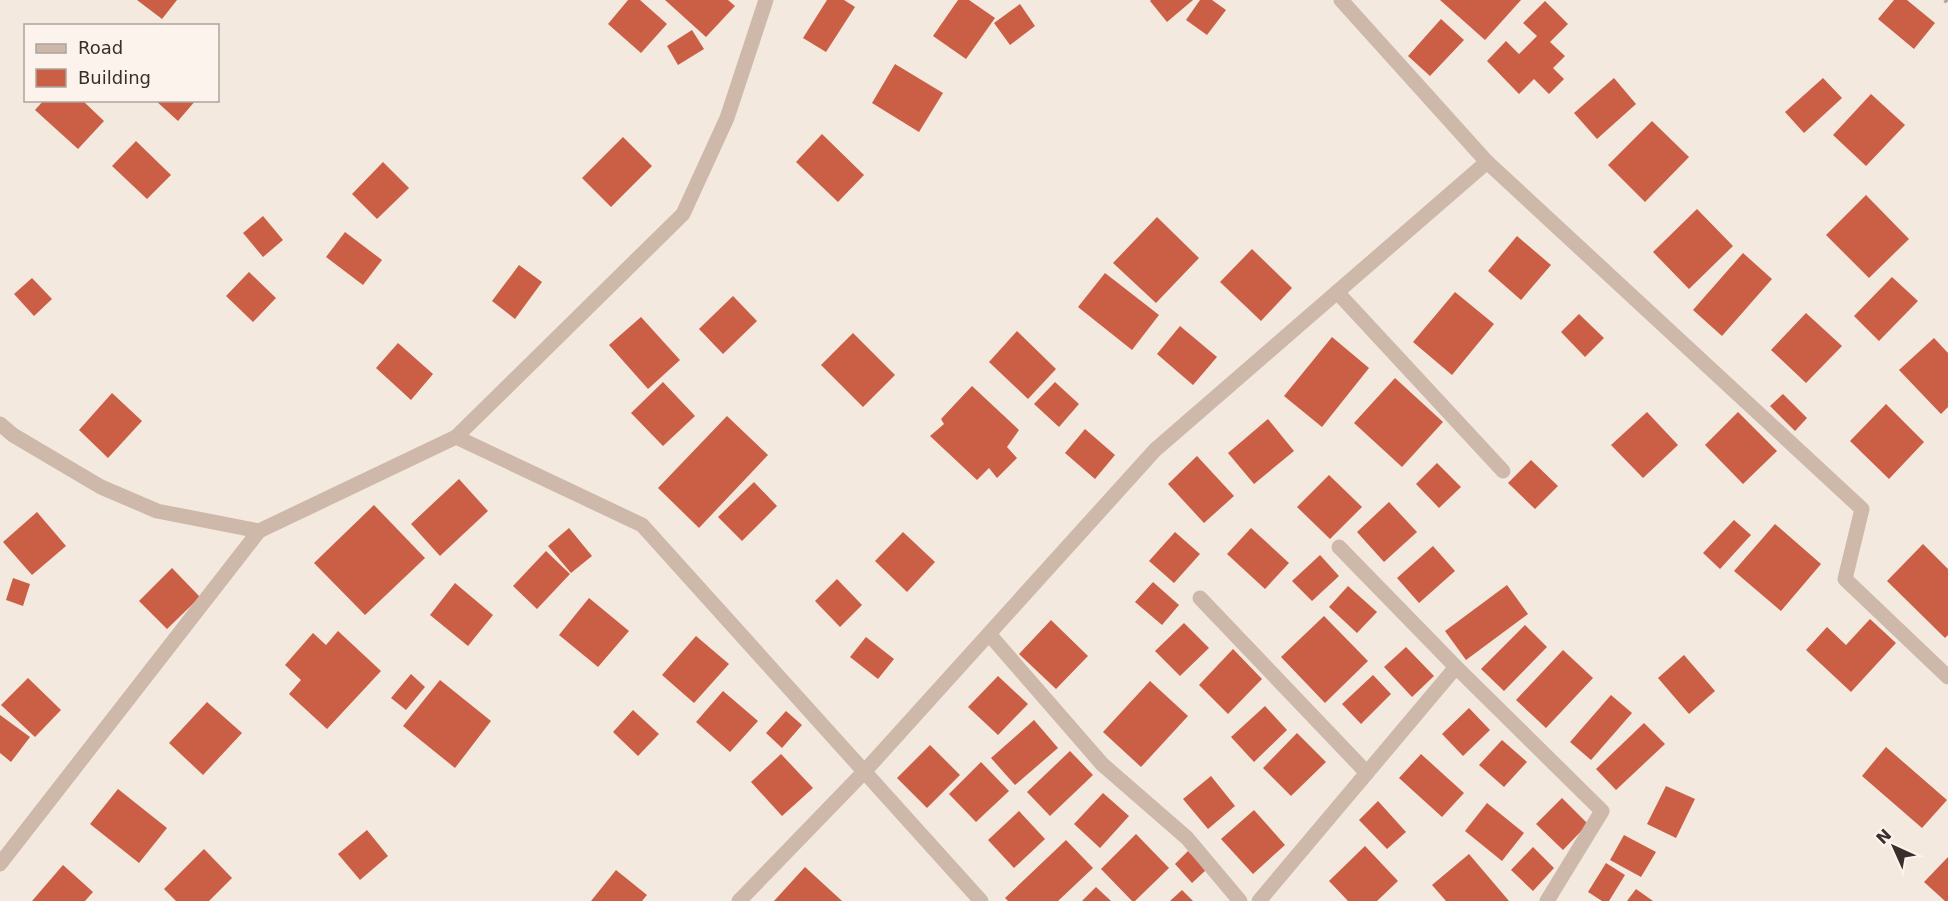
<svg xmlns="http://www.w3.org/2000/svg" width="1948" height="901" font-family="'DejaVu Sans',sans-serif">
	<rect width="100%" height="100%" fill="#f4e9df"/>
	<g fill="#cb5f46">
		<polygon points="137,0 177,0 162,19"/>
		<polygon points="628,0 640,0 667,24 641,53 608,24"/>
		<polygon points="665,0 728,0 735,6 706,37"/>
		<polygon points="827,0 844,0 855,7 826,52 803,38"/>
		<polygon points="958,0 969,0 995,18 966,59 933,36"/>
		<polygon points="1151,0 1193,0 1167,22 1150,1"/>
		<polygon points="1200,0 1212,0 1226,10 1207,35 1186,20"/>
		<polygon points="1440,0 1521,0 1485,40"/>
		<polygon points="1894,0 1907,0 1935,23 1914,49 1878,19"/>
		<polygon points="1545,1 1568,24 1550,42 1565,56 1553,68 1564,79 1549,94 1534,79 1519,94 1487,61 1506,41 1519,54 1537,36 1523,23"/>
		<polygon points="1020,4 1035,26 1010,45 994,23"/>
		<polygon points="1441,19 1464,40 1430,76 1408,56"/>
		<polygon points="692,30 704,49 678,65 667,46"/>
		<polygon points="895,64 943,93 919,132 872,103"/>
		<polygon points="1614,78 1636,104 1597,139 1574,113"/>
		<polygon points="1823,78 1842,98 1804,133 1785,112"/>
		<polygon points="1871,94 1905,125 1866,166 1833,135"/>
		<polygon points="44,100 82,100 104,121 78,149 35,110"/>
		<polygon points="155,100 196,100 178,121"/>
		<polygon points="1652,121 1689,157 1645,202 1608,165"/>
		<polygon points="822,134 864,175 838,202 796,162"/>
		<polygon points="623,137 652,166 611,207 582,178"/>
		<polygon points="136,141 171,175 147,199 112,166"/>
		<polygon points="383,162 409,188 377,219 352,194"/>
		<polygon points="1866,195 1909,239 1869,278 1826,235"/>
		<polygon points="1697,209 1733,246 1689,289 1653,252"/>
		<polygon points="263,216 283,240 263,257 243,233"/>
		<polygon points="1157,217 1199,258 1156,303 1113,263"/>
		<polygon points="345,232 382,260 363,285 326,257"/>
		<polygon points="1517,236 1551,265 1521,300 1488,271"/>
		<polygon points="1252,249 1292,288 1261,321 1220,282"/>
		<polygon points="1743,253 1772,279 1722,336 1693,310"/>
		<polygon points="519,265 542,282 515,319 492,301"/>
		<polygon points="249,272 276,298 253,322 226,296"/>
		<polygon points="1105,273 1159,315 1132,350 1078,307"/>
		<polygon points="1892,277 1918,301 1879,341 1854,316"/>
		<polygon points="32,278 52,299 34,316 14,294"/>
		<polygon points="1455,292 1494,324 1452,375 1413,342"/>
		<polygon points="733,296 757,321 723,354 699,329"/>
		<polygon points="1806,313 1842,346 1806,383 1771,350"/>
		<polygon points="1579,314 1604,338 1585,357 1561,332"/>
		<polygon points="641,317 680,360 648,389 609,345"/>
		<polygon points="1180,326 1217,357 1193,385 1157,354"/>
		<polygon points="1017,331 1056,369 1028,399 989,362"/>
		<polygon points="853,333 895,375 863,407 821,365"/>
		<polygon points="1332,337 1369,368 1322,427 1284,396"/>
		<polygon points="1934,338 1948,353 1948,407 1941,414 1899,370"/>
		<polygon points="398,343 433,374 411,400 376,368"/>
		<polygon points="1395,378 1443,422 1402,467 1354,423"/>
		<polygon points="663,382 695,416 663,446 631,413"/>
		<polygon points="1055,382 1079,404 1059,427 1034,404"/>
		<polygon points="972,386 1019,430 1007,447 1017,458 997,478 989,468 977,480 930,436 944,424 941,419"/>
		<polygon points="112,393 142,421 108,458 79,430"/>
		<polygon points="1783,394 1807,418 1795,431 1770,406"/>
		<polygon points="1886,404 1924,442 1889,479 1850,441"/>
		<polygon points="1647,412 1678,445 1643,478 1611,445"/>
		<polygon points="1738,412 1777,451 1743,484 1705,445"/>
		<polygon points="727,416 768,455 699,528 658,488"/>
		<polygon points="1268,419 1294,451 1254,484 1228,453"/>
		<polygon points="1085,429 1115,455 1095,479 1065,453"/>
		<polygon points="1197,456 1234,496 1204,523 1168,484"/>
		<polygon points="1531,460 1558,486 1535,509 1508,483"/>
		<polygon points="1437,463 1461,487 1439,508 1416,484"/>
		<polygon points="1329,475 1362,507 1330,539 1297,507"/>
		<polygon points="459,479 488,511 440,556 411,524"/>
		<polygon points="754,482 777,506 742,541 718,517"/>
		<polygon points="1389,502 1417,532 1384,562 1357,532"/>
		<polygon points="374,505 425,558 365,615 314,563"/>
		<polygon points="37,512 66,546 32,575 3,542"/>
		<polygon points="1734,520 1751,535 1720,569 1703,553"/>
		<polygon points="1775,524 1821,564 1781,611 1734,571"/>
		<polygon points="569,528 592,556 571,573 548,546"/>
		<polygon points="1251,528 1289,563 1265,589 1227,554"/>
		<polygon points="903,532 935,562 907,592 875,561"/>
		<polygon points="1175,532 1200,554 1174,583 1149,561"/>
		<polygon points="1923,544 1948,569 1948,635 1945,638 1887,581"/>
		<polygon points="1433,546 1455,571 1419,603 1397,578"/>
		<polygon points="546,551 570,574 537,609 513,586"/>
		<polygon points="1320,555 1339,576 1312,601 1292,581"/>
		<polygon points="172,568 200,597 167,629 139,601"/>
		<polygon points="13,578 30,584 23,606 6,600"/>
		<polygon points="837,579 862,605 840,627 815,601"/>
		<polygon points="1153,582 1179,605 1162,625 1135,602"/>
		<polygon points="455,583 493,615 468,646 430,615"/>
		<polygon points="1507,585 1528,614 1466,660 1445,631"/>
		<polygon points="1348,586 1377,612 1357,633 1329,607"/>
		<polygon points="589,598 629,631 598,667 559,635"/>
		<polygon points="1324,616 1368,661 1325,703 1281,657"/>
		<polygon points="1870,619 1896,643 1851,692 1806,650 1827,627 1846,645"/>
		<polygon points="1051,620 1088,656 1056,689 1019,654"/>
		<polygon points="1184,623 1209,648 1180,676 1155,651"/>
		<polygon points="1525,625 1547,647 1504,691 1481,669"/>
		<polygon points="338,631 381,671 327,729 289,694 301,680 285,665 313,633 326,645"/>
		<polygon points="696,636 729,664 694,703 662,675"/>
		<polygon points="866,637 894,659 878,679 850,657"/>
		<polygon points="1406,647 1434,676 1412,697 1384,667"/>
		<polygon points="1233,649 1262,679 1228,714 1199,685"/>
		<polygon points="1563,650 1593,678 1546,728 1516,700"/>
		<polygon points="1684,655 1715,691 1689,714 1658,678"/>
		<polygon points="411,674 425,687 406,710 391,698"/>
		<polygon points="1373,675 1391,694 1361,724 1342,704"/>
		<polygon points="998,676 1028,704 998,735 968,707"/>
		<polygon points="28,678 61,710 35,737 1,705"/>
		<polygon points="440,680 491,721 455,768 403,726"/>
		<polygon points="1150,681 1188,716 1141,767 1103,732"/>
		<polygon points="723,691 758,721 730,752 696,722"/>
		<polygon points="1611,695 1632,713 1591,760 1570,742"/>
		<polygon points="207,702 242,733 203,775 169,743"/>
		<polygon points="1265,706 1287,730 1254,762 1231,737"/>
		<polygon points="1469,708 1490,730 1463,756 1442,734"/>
		<polygon points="633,710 659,734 638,756 613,732"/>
		<polygon points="786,711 802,725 782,748 766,733"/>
		<polygon points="0,715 30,737 11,762 0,753"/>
		<polygon points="1034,720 1058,748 1015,785 991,758"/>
		<polygon points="1644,723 1665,744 1616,790 1596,769"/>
		<polygon points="1297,733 1326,762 1291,796 1263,768"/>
		<polygon points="1502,740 1527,762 1504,787 1479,765"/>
		<polygon points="930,745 960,775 927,808 897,778"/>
		<polygon points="1886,747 1947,800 1922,828 1862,776"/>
		<polygon points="1070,751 1093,775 1050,816 1027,792"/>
		<polygon points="781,754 813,788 782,816 751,782"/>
		<polygon points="1421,754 1464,793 1442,817 1399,778"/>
		<polygon points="981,762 1009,791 976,822 949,794"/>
		<polygon points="1211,776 1235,806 1208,829 1183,799"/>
		<polygon points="1666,786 1695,799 1676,838 1647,824"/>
		<polygon points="118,789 167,828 139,863 90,824"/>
		<polygon points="1103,793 1129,816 1100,848 1074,824"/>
		<polygon points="1562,798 1588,824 1563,850 1536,824"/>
		<polygon points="1378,801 1406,832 1387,849 1359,820"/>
		<polygon points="1487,803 1524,833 1502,861 1465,831"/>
		<polygon points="1254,810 1285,845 1253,874 1221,839"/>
		<polygon points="1019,811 1045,839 1014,868 988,840"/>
		<polygon points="367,830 388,856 360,880 338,854"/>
		<polygon points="1136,834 1169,868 1135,901 1132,901 1101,869"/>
		<polygon points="1624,835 1656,852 1641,877 1610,860"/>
		<polygon points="1066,840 1093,868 1058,901 1008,901 1005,898"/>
		<polygon points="1365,846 1398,881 1377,901 1348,901 1329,881"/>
		<polygon points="1533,847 1554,868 1533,891 1511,870"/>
		<polygon points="204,849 232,878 209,901 176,901 164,889"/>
		<polygon points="1188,851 1206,870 1192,883 1175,864"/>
		<polygon points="1469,854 1509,901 1446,901 1432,885"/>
		<polygon points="1948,857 1948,901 1945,901 1924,882"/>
		<polygon points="1606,863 1625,875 1609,901 1602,901 1588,892"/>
		<polygon points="63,865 93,892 85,901 32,901"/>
		<polygon points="805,867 842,901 774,901"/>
		<polygon points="616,870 647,895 642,901 591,901"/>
		<polygon points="1096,887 1111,901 1082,901"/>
		<polygon points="1636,889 1653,901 1627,901"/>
		<polygon points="1182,890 1193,901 1170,901"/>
	</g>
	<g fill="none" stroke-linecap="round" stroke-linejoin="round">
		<polyline stroke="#b9a294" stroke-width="4" stroke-dasharray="3 3" stroke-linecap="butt" points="1945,0 1948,4"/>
		<g stroke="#cdb8aa" stroke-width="15">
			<polyline points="1487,162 1862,509 1845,579 1948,677"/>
			<polyline points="1337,292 1503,471"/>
			<polyline points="0,424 13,435 101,487 157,511 259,531 456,437 642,525 981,901"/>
			<polyline points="456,437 683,214 727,118 766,0"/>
			<polyline points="1339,547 1456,667"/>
			<polyline points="1200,598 1367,773"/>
			<polyline points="989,634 1102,764 1187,838 1240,901"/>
			<polyline points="0,864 259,531"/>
			<polyline points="739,901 864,772 1155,450 1487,162 1341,0"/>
			<polyline points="1259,901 1456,667 1602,811 1547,901"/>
		</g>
	</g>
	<rect x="24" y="24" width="195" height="78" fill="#fbf3ec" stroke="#aea49e" stroke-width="1.5"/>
	<rect x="36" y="44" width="30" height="9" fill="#cdb8aa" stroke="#aea49e" stroke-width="1.5"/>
	<text x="78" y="54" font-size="18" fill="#3a2e2a">Road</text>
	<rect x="36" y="69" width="30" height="18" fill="#cb5f46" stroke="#aea49e" stroke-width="1.5"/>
	<text x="78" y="84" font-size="18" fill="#3a2e2a">Building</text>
	<g transform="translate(1894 847) rotate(315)" stroke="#fbf3ec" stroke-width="4.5" paint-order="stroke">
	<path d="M0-4.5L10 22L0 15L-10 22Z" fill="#3a2e2a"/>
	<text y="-9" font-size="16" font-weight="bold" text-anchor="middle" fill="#3a2e2a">N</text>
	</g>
</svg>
